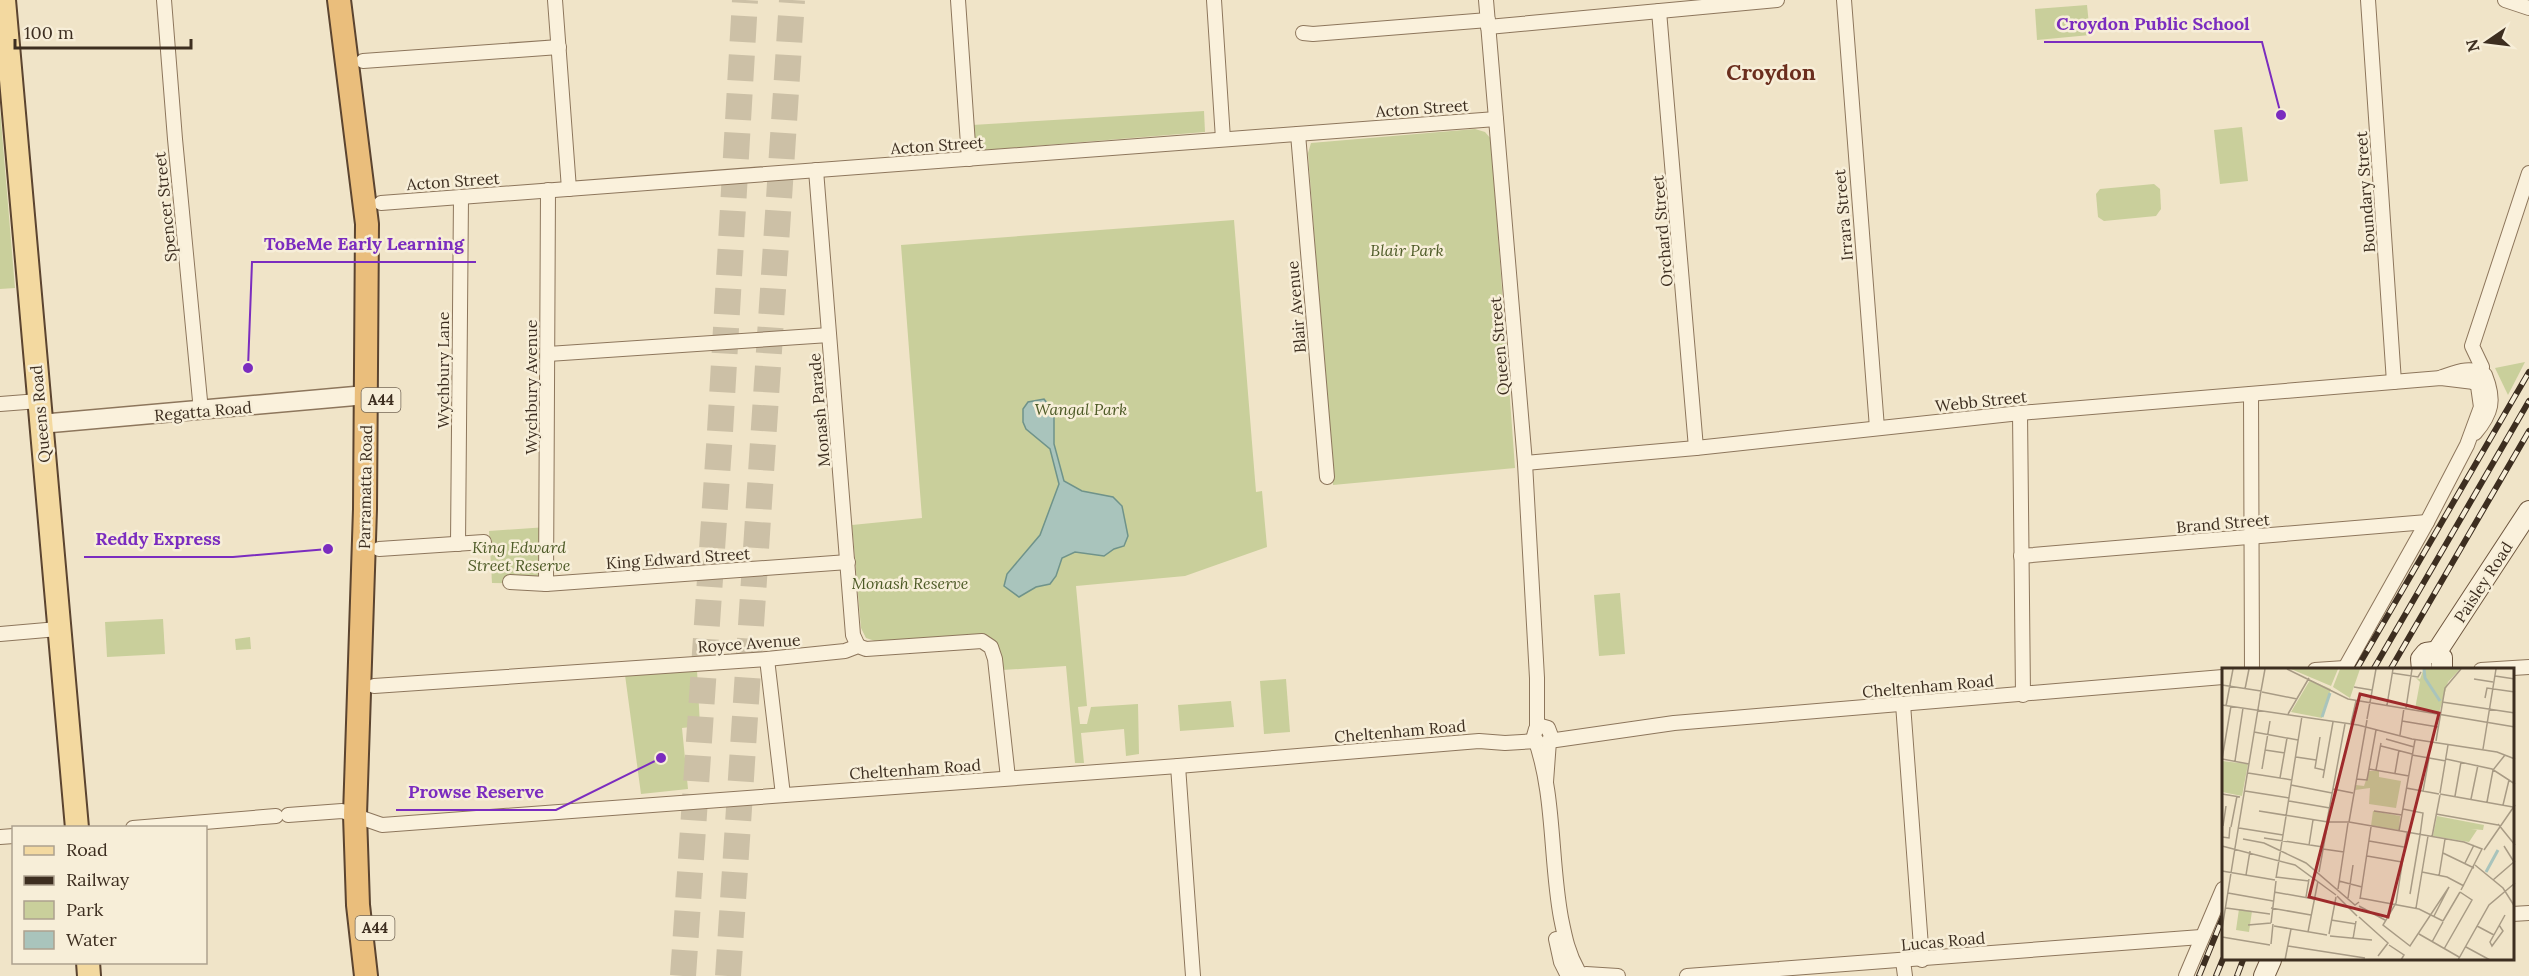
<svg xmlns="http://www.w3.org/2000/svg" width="2529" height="976" font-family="Lora,serif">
	<rect width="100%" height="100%" fill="#f0e4c8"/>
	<g fill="#c9cf9b">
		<polygon points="2087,5 2090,35 2037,40 2035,9"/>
		<polygon points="0,109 15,288 0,289"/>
		<polygon points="1204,111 1205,132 973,151 972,125"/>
		<polygon points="2242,127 2248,181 2220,184 2214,130"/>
		<polygon points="1475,129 1485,132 1491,139 1515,468 1333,485 1308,153 1311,143"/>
		<polygon points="2154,184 2160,189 2161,209 2156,216 2104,221 2098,217 2096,194 2100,189"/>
		<path d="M 1234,220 L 1256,492 L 1262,491 L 1267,547 L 1185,576 L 1076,586 L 1087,706 L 1078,707 L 1080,724 L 1087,724 L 1091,707 L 1138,704 L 1139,754 L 1126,756 L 1124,729 L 1081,733 L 1084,763 L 1075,763 L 1066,666 L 1002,670 C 1000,652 1000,642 982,634 L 875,641 L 866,638 L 861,628 L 852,525 L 922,518 L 901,245 Z"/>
		<polygon points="2525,362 2508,395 2495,368"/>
		<polygon points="547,527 546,584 492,583 489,531"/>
		<polygon points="1620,593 1625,654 1599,656 1594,595"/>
		<polygon points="163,619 165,654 107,657 105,622"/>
		<polygon points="250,637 251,649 236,650 235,639"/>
		<polygon points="697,670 700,726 682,728 688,789 641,794 625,675"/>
		<polygon points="1286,679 1290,732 1264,734 1260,681"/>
		<polygon points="1231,701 1234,727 1180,731 1178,705"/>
	</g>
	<polygon fill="#a9c4bc" stroke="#6f938a" stroke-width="1.5" points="1044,399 1054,412 1054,444 1064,481 1082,491 1113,497 1122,506 1128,536 1124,546 1114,549 1104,556 1075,552 1062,558 1056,576 1050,584 1036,587 1019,597 1004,586 1007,574 1040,535 1059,484 1050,449 1026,429 1023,422 1023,409 1028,402"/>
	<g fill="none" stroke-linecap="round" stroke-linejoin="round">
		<g stroke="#ccc0a6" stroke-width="26" stroke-dasharray="26 13" stroke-linecap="butt">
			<polyline points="683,976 720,432 745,0"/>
			<polyline points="728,976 792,0"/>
		</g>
		<g stroke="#8d765c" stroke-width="16">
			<g id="minor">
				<polyline points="164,0 175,139 201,411"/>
				<polyline points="555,0 569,189"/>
				<polyline points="958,0 969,159"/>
				<polyline points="1214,0 1223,139"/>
				<polyline points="1486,0 1525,463 1537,678 1537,728"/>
				<polyline points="1844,0 1877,428"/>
				<polyline points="2368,0 2394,382"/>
				<polyline points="2505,0 2529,8"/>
				<polyline points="1659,11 1696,448"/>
				<polyline points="1488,27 1777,0"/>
				<polyline points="1303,33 1313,34 1488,20"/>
				<polyline points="363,61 559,47"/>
				<polyline points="1298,134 1327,477"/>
				<polyline points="816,170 853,635 858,646"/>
				<polyline points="381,203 1496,119"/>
				<polyline points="548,354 829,335"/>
				<path d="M 2442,377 C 2457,372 2471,366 2485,375 C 2495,400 2492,413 2475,433"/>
				<polyline points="2474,382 2482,367 2472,346 2529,173"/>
				<polyline points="2251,394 2252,670"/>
				<polyline points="0,404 39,401"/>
				<polyline points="2020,413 2023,695"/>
				<polyline points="1525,463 1696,448 2020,413 2441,378 2474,382"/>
				<polyline points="458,544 461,197"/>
				<polyline points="379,549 484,542"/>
				<polyline points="2021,556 2427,522"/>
				<polyline points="510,582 546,584 848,562"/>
				<polyline points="546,584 548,190"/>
				<polyline points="0,634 58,629"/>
				<polyline points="767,659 783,795"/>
				<polyline points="2315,670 2345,668"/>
				<polyline points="2344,670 2427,522 2467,445 2481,407 2478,386 2474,382"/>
				<polyline points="2481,670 2529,667"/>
				<polyline points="374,686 767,659 845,651 858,646 866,649 982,641 991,647 995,659 1008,778"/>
				<polyline points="1903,704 1922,960"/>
				<polyline points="1549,741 1674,723 2223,677"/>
				<polyline points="1178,766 1193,976"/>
				<path d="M 1546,782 L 1549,741 L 1551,736 L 1548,728 L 1541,726 L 1536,729 L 1534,736 C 1555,792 1550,859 1561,918 C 1565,938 1568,953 1578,971"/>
				<polyline points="288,815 342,811 382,825 1178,766 1479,741 1505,743 1537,741"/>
				<polyline points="133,828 276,816"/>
				<polyline points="0,837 14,836"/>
				<polyline points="2512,914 2529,913"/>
				<polyline points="1556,939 1561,962 1568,976"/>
				<polyline points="1903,961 1905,976"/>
				<polyline points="1586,974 1618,976"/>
				<polyline points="1687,976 2201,937"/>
				<polyline points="2186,976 2223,889"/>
			</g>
		</g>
		<g stroke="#8d765c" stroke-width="21">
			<polyline id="tertiary" points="40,424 366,395"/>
		</g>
		<g stroke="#6f573f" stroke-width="22">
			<g id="secondary">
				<polyline points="2436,653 2529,511"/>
				<polyline points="2422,670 2421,659 2426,653 2433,652 2442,658 2442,670"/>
				<polyline points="2264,976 2271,960"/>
			</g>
		</g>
		<g stroke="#5b4430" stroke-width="26">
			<g id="primary">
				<polyline points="4,0 77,828"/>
				<polyline points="88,962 89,976"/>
			</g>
		</g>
		<g stroke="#5b4430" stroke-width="26">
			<polyline id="trunk" points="339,0 367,224 365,509 355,815 358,905 366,976"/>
		</g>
		<use href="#minor" stroke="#faf1dc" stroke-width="14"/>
		<use href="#tertiary" stroke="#faf1dc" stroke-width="18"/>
		<use href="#secondary" stroke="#faf1dc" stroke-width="20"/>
		<use href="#primary" stroke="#f3d9a0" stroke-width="22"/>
		<use href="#trunk" stroke="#eabe7c" stroke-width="22"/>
		<g stroke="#3d2e20" stroke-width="6">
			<g id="rail">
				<polyline points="2356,670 2529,372"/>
				<polyline points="2373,670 2529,401"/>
				<polyline points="2390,670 2529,431"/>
				<polyline points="2199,976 2223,917"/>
				<polyline points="2216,976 2223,959"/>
				<polyline points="2237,976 2243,960"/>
			</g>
		</g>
		<use href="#rail" stroke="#f7eed8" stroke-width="4" stroke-dasharray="11" stroke-linecap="butt"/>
	</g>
	<g text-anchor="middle" stroke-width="5" stroke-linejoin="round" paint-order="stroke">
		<g fill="#f7eed8" stroke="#756857" stroke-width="1.5">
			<rect x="361.5" y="388" width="39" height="24" rx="4.5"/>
			<rect x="355.5" y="916" width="39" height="24" rx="4.5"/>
		</g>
		<g font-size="15" font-weight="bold" fill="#3d2e20">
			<text x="381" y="405">A44</text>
			<text x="375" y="933">A44</text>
		</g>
		<g font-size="16" fill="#3d2e20" stroke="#f7eed8">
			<text transform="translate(1422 108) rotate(-4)" y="6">Acton Street</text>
			<text transform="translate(937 145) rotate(-4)" y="6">Acton Street</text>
			<text transform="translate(453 181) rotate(-4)" y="6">Acton Street</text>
			<text transform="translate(2365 192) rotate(-94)" y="6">Boundary Street</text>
			<text transform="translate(165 207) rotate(-96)" y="6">Spencer Street</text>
			<text transform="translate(1843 215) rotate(-95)" y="6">Irrara Street</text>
			<text transform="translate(1662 231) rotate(-95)" y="6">Orchard Street</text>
			<text transform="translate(1296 307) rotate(-95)" y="6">Blair Avenue</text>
			<text transform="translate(1499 346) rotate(-95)" y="6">Queen Street</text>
			<text transform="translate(443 370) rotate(-90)" y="6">Wychbury Lane</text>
			<text transform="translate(531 387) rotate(-90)" y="6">Wychbury Avenue</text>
			<text transform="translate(1981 401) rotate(-6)" y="6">Webb Street</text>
			<text transform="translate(819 410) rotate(-95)" y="6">Monash Parade</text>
			<text transform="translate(203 411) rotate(-5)" y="6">Regatta Road</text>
			<text transform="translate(40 414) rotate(-95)" y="6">Queens Road</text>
			<text transform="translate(365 487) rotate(-89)" y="6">Parramatta Road</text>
			<text transform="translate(2223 523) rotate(-5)" y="6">Brand Street</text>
			<text transform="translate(678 558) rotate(-4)" y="6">King Edward Street</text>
			<text transform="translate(2483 582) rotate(-57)" y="6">Paisley Road</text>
			<text transform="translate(749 643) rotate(-4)" y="6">Royce Avenue</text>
			<text transform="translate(1928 686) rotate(-5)" y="6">Cheltenham Road</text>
			<text transform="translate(1400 731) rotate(-5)" y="6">Cheltenham Road</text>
			<text transform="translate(915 769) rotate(-4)" y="6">Cheltenham Road</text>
			<text transform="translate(1943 941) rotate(-5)" y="6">Lucas Road</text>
		</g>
		<g font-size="16" font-style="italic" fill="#4d5a26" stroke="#f7eed8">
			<text x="1407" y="256">Blair Park</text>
			<text x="1081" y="415">Wangal Park</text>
			<text x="519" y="553">King Edward<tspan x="519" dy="18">Street Reserve</tspan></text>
			<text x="910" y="589">Monash Reserve</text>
		</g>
		<g font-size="22" font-weight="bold" fill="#6b2e1e" stroke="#f7eed8">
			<text x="1771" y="80">Croydon</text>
		</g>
	</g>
	<g transform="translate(2222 668)">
		<rect width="292" height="292" fill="#f0e4c8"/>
		<path d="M 69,1 L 116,1 L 109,18 ZM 118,1 L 138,1 L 128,30 L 111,19 ZM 203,1 L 238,1 L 226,14 L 217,45 L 193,41 L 198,14 L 194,10 L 198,11 L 201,3 L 202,7 ZM 88,12 L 109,21 L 100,50 L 69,44 ZM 0,93 L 26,96 L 20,128 L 0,124 ZM 147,103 L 157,103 L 157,109 L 179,113 L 174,140 L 147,136 L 148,120 L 133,122 L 134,117 L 142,118 ZM 151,143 L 178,148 L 177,162 L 149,158 ZM 215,148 L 262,157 L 261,162 L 249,161 L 255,162 L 247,174 L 211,168 ZM 17,241 L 30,243 L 27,264 L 14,262 Z" fill="#c9cf9b"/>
		<path fill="none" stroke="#a9c4bc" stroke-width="3" d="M 202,1 L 203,10 L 218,33M 100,49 L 108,25M 264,204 L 276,182"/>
		<path fill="none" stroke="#a89b85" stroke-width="1.5" d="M 65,1 L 126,31 L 293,59M 170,5 L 196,9 L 199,4M 273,8 L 293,11M 252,11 L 271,14M 0,17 L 39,23M 132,19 L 150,22M 23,21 L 27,1M 39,23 L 43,1M 40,24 L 75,31M 263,30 L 265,20 L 293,24M 220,34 L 293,45M 0,37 L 136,57 L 190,71 L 275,84 L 293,91M 165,37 L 171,1M 4,38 L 11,1M 9,38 L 0,91 L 27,96M 184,40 L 190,1M 66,46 L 87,10M 145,51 L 154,1M 180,53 L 216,59M 129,55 L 134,33M 32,64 L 76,72M 178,67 L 182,40M 98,69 L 93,100 L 102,102M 164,71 L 192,79M 214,73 L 223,20 L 239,1M 159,78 L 190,86M 261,81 L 274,1M 43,82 L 63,85M 190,87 L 224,93M 74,89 L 94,92M 224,91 L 270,101 L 293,116M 13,93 L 21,40M 40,101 L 48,53M 147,101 L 187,108M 154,102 L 159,75M 26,105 L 70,112M 173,105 L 177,82M 58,110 L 65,70M 101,110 L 111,54M 134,111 L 145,112 L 154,62M 69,117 L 110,125M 184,120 L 217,126M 111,121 L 131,125M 23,123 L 67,130M 201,123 L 207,90M 218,125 L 226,77M 0,126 L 18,129M 218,126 L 291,139M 233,128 L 239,94M 249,131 L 256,97M 67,133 L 108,140M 265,134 L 271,102 L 283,87M 281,137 L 287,112M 181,141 L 201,145 L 198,167M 37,143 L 106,154M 152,143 L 180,147M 214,146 L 276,157M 105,153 L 123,56M 105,154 L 127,154M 127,154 L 242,174 L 260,181 L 239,222M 127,154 L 145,52M 276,156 L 293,177M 1,158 L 4,138M 9,159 L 15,128M 17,160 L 61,167M 177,163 L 193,72M 185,165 L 174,235 L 161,257 L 188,278 L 227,219 L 212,248M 0,169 L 7,170 L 8,159M 210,169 L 218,127M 42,170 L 101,179M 21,171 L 42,175 L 84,195 L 133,237 L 137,234M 147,173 L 182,179M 87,177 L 91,152M 0,178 L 73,197 L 114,227M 282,178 L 292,194M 13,180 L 39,23 L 38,28M 101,181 L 122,184M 262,182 L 293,137M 221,185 L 252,200M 145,188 L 180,194M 57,192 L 80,48M 243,195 L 252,177M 253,197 L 281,220 L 293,239M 0,203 L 53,212M 97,204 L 106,153M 200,204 L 225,209 L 242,218M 24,207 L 28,183M 217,208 L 223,171M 54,209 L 87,213M 54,210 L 57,192M 271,212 L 293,193M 117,213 L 140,219M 116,221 L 126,155M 52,224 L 92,231M 6,225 L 51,233M 188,226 L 198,167M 115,228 L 135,248M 84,229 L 87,211M 126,230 L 131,197M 138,230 L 197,241 L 221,253M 138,231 L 149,159M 137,238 L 163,252M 4,240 L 48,246M 49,240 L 89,247M 194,240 L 206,168M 137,249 L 166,275 L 156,288M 109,252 L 134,256M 221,253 L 238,224M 49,255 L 54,213M 26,257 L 49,255M 277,257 L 281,263 L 270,278 L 268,274 L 283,247M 52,258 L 105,267M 255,258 L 272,267M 0,261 L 13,180M 86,264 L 96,213M 107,266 L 114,229M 197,266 L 237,289M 108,268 L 150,272M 0,269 L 48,277M 131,271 L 134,253M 210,274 L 221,254M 49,276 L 51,256M 167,277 L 182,287 L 179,292M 66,278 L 143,290M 244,279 L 268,292M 222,281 L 250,232 L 238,224M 63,292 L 69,261M 236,292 L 267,237 L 293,215"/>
		<path fill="#9e2a2b" fill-opacity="0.15" stroke="#9e2a2b" stroke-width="3" d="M 138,26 L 217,45 L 166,249 L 87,229 Z"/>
		<rect width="292" height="292" fill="none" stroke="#3d2e20" stroke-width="3"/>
	</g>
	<path fill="none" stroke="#7b2cbf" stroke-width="2" d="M2281 115L2262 42H2044M248 368L252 262H476M328 549L233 557H84M661 758L556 810H396"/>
	<g fill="#7b2cbf" stroke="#f7eed8" stroke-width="2">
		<circle cx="2281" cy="115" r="6"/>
		<circle cx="248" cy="368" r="6"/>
		<circle cx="328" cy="549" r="6"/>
		<circle cx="661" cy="758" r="6"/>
	</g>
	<g font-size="18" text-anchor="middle" font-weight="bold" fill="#7b2cbf" stroke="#f7eed8" stroke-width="5" stroke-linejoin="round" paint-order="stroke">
		<text x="2153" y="30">Croydon Public School</text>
		<text x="364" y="250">ToBeMe Early Learning</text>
		<text x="158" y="545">Reddy Express</text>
		<text x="476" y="798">Prowse Reserve</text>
	</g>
	<rect x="12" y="826" width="195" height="138" fill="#f7eed8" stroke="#ada18e" stroke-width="1.5"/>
	<rect x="24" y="846" width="30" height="9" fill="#f3d9a0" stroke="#ada18e" stroke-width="1.5"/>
	<text x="66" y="856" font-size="18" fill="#3d2e20">Road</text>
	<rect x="24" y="876" width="30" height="9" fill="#3d2e20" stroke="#ada18e" stroke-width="1.5"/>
	<text x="66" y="886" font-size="18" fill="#3d2e20">Railway</text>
	<rect x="24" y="901" width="30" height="18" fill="#c9cf9b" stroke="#ada18e" stroke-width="1.5"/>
	<text x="66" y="916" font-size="18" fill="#3d2e20">Park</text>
	<rect x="24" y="931" width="30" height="18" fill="#a9c4bc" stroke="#ada18e" stroke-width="1.5"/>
	<text x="66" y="946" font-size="18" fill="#3d2e20">Water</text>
	<g transform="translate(2487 42) rotate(256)" stroke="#f7eed8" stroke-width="4.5" paint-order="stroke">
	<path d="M0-4.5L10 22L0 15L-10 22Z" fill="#3d2e20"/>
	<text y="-9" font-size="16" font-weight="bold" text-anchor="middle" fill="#3d2e20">N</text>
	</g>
	<path d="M15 39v9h176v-9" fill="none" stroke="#3d2e20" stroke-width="3"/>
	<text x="24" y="39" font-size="18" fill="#3d2e20" stroke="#f7eed8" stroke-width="4.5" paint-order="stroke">100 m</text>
</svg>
